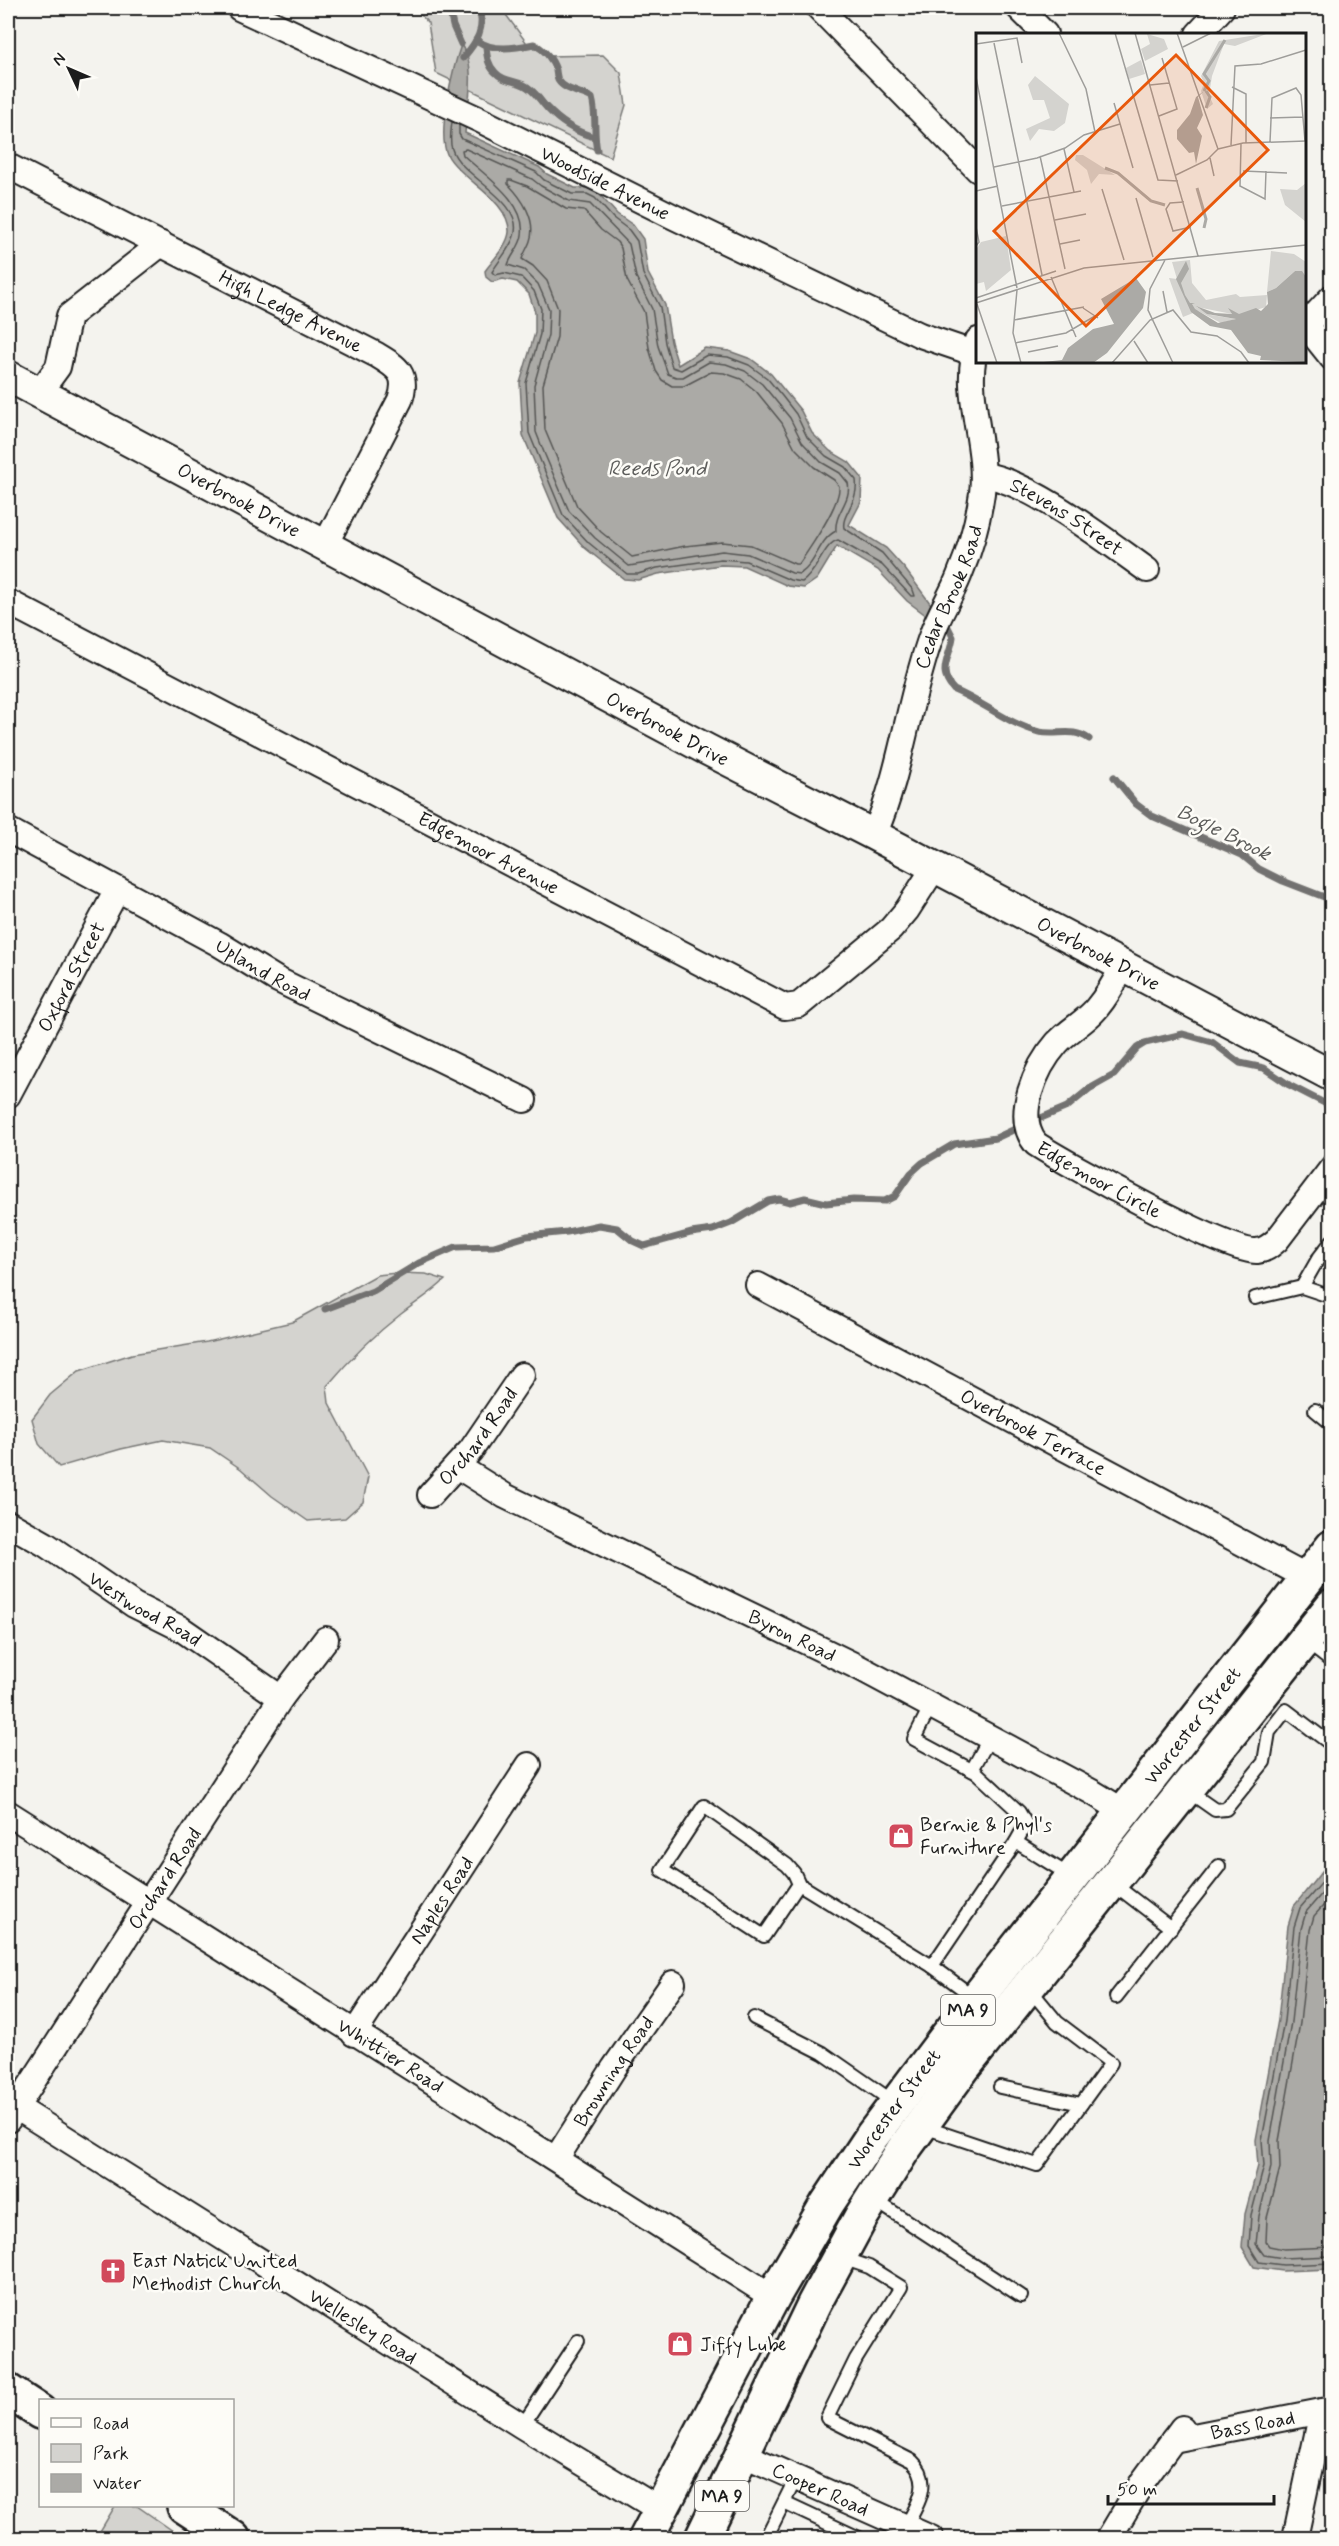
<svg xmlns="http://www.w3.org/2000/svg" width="1339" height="2546" font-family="Mynerve,sans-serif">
	<rect width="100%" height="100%" fill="#f4f3ee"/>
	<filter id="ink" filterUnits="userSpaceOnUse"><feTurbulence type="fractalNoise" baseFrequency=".0167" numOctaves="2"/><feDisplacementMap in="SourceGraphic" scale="12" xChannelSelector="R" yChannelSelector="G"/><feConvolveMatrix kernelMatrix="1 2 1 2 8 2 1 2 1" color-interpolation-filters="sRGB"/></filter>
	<g filter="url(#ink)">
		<g fill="#d4d3cf" stroke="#787876" stroke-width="1.5">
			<polygon points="415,8 501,8 526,42 547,56 603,55 621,73 626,105 610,157 436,73 428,23"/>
			<path d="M 397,1273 L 426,1274 L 445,1280 C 432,1293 416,1302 401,1314 C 374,1335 349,1360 327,1386 L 329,1403 L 368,1477 L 363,1502 L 345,1518 L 308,1521 L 272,1496 L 241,1469 L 210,1448 L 163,1440 L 121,1449 L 59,1467 L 39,1444 L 32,1419 L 50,1395 L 79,1371 L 132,1354 L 207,1342 L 292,1322 L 377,1275 Z"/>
			<polygon points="115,2506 137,2506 183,2538 96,2538"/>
		</g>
		<g fill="#abaaa6" stroke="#72716f" stroke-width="1.5">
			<path d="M 461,45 C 478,65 467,108 465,133 L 539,167 L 547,174 L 575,188 L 588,188 L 599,194 L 617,214 L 633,225 L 643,239 L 648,273 L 665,305 L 671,342 L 678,365 L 705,348 L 729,351 L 751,359 L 771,374 L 801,411 L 812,433 L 830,451 L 849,462 L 862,478 L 861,502 L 849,525 L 886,548 L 905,569 L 933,607 L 927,616 L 907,601 L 878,570 L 837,546 L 817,579 L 804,588 L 788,586 L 744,566 L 721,565 L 658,574 L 638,580 L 624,579 L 585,548 L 558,518 L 523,435 L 520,383 L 535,333 L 535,312 L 529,294 L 517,282 L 503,279 L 492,282 L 486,277 L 485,271 C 492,261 508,245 509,232 C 510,208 480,189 465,175 C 458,168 451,163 447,154 C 437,131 453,68 461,45 Z"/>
			<polygon points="1331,1860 1331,2269 1283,2271 1254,2267 1242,2247 1245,2214 1258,2166 1256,2140 1278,2020 1288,1926 1294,1906"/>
		</g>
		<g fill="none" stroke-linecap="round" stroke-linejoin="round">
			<g stroke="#555553" stroke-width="1.5">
				<path d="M 452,122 C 451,131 449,141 452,149 C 460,177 526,201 514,236 C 510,249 499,260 492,272 L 495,275 L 504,273 L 521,277 L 534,291 L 541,309 L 540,334 L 526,383 L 529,433 L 563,515 L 589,543 L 627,574 L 638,574 L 657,568 L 721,559 L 746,561 L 790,580 L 802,582 C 817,573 824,543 838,540 L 882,565 L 911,596 L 915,596 L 913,590 L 882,553 L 844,528 C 841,515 859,502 856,480 L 845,467 L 826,456 L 807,437 L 796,414 L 782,396 L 767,378 L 749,365 L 728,357 L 707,355 L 681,370 L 672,367 L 665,343 L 660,307 L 643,274 L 637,241 L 629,230 L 613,218 L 595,198 L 587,194 L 572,194 L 544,180 L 536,172 L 462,139 L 459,134 L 459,125"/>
				<path d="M 466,149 L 532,179 L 541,186 L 569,201 L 590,204 L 629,244 L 636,277 L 652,309 L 658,346 L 668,374 L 676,377 L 683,377 L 709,362 L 726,364 L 745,371 L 762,384 L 790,418 L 802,442 L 821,462 L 840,473 L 848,483 C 852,501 834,513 836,531 C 818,540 817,563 800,574 L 792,573 L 748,554 L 722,551 L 629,566 L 595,538 L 569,511 L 545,455 L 536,432 L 534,385 L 548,335 L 549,309 L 538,284 L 524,270 L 508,265 C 511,255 521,246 522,235 C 527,202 484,175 463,155 L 462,150 Z"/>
				<path d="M 508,180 L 511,180 L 527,186 L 566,209 L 584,211 L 601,230 L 617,242 L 621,248 L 627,280 L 644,312 L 649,348 L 656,371 L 662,380 L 672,386 L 684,386 L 711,372 L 724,373 L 741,379 L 756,391 L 782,423 L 795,448 L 814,467 L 834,480 L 839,486 C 841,504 810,548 799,564 L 795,564 L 751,545 L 722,542 L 685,546 L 632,557 L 601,532 L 577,506 L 545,430 L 543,385 L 557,337 L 558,309 L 547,281 L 533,266 L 522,259 C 524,253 528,247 530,241 C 537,220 522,198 508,184 Z"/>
				<polyline points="1332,1871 1300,1908 1294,1927 1284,2021 1262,2140 1264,2166 1251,2215 1249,2246 1259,2262 1283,2265 1332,2263"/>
				<polyline points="1332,1882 1306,1912 1301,1929 1291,2022 1270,2141 1271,2167 1259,2216 1256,2244 1264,2255 1283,2258 1332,2256"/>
				<polyline points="1332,1896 1314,1916 1310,1930 1300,2023 1279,2141 1280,2168 1267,2218 1266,2242 1269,2246 1284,2249 1332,2247"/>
			</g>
			<g stroke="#72716f" stroke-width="7">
				<polyline points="449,8 453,26 461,44"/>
				<path d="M 476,40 C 493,52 515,48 534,44 C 545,50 552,58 556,70 C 556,71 557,78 558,80 C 565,91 581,92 592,98 C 597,116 593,133 597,150"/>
				<path d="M 486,47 C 487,57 488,65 495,72 C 504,82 514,80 524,85 C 535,90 539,100 547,108 C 560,122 576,132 594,137"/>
				<path d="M 463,58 C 476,43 487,27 478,8"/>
				<path d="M 948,627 L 953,637 C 950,658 936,671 954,690 C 983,702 1008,724 1039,732 C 1058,736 1072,727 1089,739"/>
				<polyline points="1114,777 1136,804 1152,816 1242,855 1259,869 1283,881 1332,900"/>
				<polyline points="1041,1118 1067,1107 1089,1089 1114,1075 1137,1048 1145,1043 1183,1034 1212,1042 1240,1063 1264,1068 1289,1085 1332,1107"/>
				<polyline points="325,1309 373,1291 419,1263 456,1247 494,1246 527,1236 567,1232 599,1225 617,1228 633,1241 644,1246 691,1233 713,1230 731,1223 768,1201 779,1199 790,1202 805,1198 826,1203 853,1200 885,1201 895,1196 911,1173 922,1163 954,1144 996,1138 1013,1130"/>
			</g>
			<g stroke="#1c1c1c" stroke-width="16">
				<g id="service">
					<polyline points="1302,1287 1318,1259 1332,1241"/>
					<polyline points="1255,1298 1302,1287 1332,1297"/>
					<polyline points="1315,1410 1332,1424"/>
					<polyline points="1305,1641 1332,1662"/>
					<polyline points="930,1707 914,1739 977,1773 1019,1812 1026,1824 1016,1842 932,1966"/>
					<polyline points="972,1770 989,1739"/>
					<polyline points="1188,1791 1215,1810 1226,1809 1264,1762 1269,1732 1286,1710 1332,1745"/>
					<polyline points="1016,1842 1072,1877"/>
					<polyline points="1111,1882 1171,1928"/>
					<polyline points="799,1884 764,1936 662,1870 704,1806 787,1865 794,1873 799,1884 932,1966 975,1998"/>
					<polyline points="1116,1997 1219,1866"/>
					<polyline points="754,2018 823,2053 895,2103"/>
					<polyline points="1000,2087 1081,2104"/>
					<polyline points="921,2126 1037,2165 1111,2063 1057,2022 1029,1988"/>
					<polyline points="873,2199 1021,2296"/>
					<path d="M 842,2258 L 869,2267 L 901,2287 L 856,2359 L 827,2418 L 912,2461 C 937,2484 911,2515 899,2538"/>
					<polyline points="522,2426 578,2341"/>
					<polyline points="784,2503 859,2538"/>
					<polyline points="766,2538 796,2478"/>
				</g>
			</g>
			<g stroke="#1c1c1c" stroke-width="28">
				<g id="minor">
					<path id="s1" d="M 239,8 L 478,119 L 672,216 L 920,335 L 973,353"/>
					<polyline points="819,8 978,170"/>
					<polyline points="1019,8 1045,34"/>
					<polyline points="1198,34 1222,8"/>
					<path id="s2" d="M 8,166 L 377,355 C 397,367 409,374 400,400 L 325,545"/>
					<polyline points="1304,323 1332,358"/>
					<polyline points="1306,325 1332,297"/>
					<polyline points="39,393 58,367 69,316 161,244"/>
					<path id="s3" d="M 983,475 C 1028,480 1108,542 1147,570"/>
					<path id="s4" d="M 8,602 L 785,1007 L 799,1005 L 891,929 L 907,910 L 934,868"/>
					<path id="s5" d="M 8,830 L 219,944 L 276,979 L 524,1100"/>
					<path id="s6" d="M 874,835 C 902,771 908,699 932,634 C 939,614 951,596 959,576 C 970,550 978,521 982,493 C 988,442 960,390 978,340"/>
					<path id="s7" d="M 1123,966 C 1115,982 1107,996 1096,1009 C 1085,1022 1069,1030 1057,1043 C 1036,1067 1013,1116 1036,1144 C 1067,1164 1229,1254 1257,1251 C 1266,1250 1271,1245 1277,1240 L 1332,1168"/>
					<path id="s8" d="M 8,1095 L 117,890"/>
					<path id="s9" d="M 758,1285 L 1308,1578"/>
					<path id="s10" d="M 457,1466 L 505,1496 L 860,1668 L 1092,1792 L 1125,1812"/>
					<path id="s11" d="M 430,1495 L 471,1450 L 522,1375"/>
					<path id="s12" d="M 8,1523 L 45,1544 L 134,1605 L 180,1628 L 281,1698"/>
					<path id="s13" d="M 8,1813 L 773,2297"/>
					<path id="s14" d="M 354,2034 L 529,1765"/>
					<path id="s15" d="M 8,2102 L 522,2426 L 660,2510"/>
					<path id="s16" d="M 8,2120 L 281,1698 L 326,1639"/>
					<path id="s17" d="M 556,2159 L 614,2068 L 673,1983"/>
					<path id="s18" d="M 1173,2440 L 1332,2409"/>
					<path id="s19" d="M 742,2454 L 931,2538"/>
					<polyline points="1109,2538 1143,2481 1182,2428"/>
					<polyline points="1295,2538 1322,2411"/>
				</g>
			</g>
			<g stroke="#1c1c1c" stroke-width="34">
				<g id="tertiary">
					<path id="s20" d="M 8,376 L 706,749 L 874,835 L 1332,1076"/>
				</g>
			</g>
			<g stroke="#1c1c1c" stroke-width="38">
				<g id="secondary">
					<polyline points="8,2391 40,2412"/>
					<polyline points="184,2506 233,2538"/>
				</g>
			</g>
			<g stroke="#1c1c1c" stroke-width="38">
				<g id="trunk">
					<path id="s21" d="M 646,2538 L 773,2297 L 827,2204 L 872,2136 L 945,2039 L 1332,1547"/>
					<polyline points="702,2538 814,2304 861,2217 903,2150 963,2068 1332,1606"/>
				</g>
			</g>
			<use href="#service" stroke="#fdfcf7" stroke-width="12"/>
			<use href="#minor" stroke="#fdfcf7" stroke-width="24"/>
			<use href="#tertiary" stroke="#fdfcf7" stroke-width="30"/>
			<use href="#secondary" stroke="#fdfcf7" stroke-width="33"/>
			<use href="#trunk" stroke="#fdfcf7" stroke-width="33"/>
		</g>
	</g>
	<defs>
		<g id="shop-square" transform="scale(1.35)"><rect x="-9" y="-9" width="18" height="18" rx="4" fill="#d1495b" stroke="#fdfcf7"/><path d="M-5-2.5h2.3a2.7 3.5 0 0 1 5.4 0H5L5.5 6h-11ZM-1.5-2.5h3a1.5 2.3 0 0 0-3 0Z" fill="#fff"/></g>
		<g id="church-square" transform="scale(1.35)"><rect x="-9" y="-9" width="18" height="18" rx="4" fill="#d1495b" stroke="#fdfcf7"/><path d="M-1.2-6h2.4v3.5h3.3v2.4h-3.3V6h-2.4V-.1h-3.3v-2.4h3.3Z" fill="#fff"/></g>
	</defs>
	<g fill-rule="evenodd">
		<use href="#shop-square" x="901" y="1836"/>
		<use href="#church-square" x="113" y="2271"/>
		<use href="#shop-square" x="680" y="2344"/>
	</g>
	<g text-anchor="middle" stroke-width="5" stroke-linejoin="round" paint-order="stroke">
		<g fill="#fdfcf7" stroke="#605f5e" stroke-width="1.5">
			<rect x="941" y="1995" width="54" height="30" rx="4.5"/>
			<rect x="695" y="2481" width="54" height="30" rx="4.5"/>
		</g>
		<g font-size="18" font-weight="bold" fill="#1c1c1c">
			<text x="968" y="2016">MA 9</text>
			<text x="722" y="2502">MA 9</text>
		</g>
		<g font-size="20" fill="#1c1c1c" stroke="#fdfcf7">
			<text dy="7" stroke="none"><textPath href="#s1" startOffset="406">Woodside Avenue</textPath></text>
			<text dy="7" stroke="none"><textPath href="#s2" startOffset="318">High Ledge Avenue</textPath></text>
			<text dy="7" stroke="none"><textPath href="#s20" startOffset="262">Overbrook Drive</textPath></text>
			<text dy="7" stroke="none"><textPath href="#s3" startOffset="94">Stevens Street</textPath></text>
			<text dy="7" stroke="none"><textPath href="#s6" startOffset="250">Cedar Brook Road</textPath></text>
			<text dy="7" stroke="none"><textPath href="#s20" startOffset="748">Overbrook Drive</textPath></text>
			<text dy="7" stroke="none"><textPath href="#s4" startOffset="542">Edgemoor Avenue</textPath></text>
			<text dy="7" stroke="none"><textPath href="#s20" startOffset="1234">Overbrook Drive</textPath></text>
			<text dy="7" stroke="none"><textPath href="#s5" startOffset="291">Upland Road</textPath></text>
			<text dy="7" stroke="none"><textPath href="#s8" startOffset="134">Oxford Street</textPath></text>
			<text dy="7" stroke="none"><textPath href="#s7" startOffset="286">Edgemoor Circle</textPath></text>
			<text dy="7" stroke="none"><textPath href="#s9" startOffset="312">Overbrook Terrace</textPath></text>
			<text dy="7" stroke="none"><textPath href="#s11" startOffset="76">Orchard Road</textPath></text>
			<text dy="7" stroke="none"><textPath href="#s12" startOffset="162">Westwood Road</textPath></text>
			<text dy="7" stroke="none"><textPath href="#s10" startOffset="376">Byron Road</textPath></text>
			<text dy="7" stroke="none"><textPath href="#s21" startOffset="982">Worcester Street</textPath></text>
			<text dy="7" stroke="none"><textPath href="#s16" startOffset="288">Orchard Road</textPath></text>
			<text dy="7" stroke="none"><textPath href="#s14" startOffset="160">Naples Road</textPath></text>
			<text dy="7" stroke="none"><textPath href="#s13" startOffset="453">Whittier Road</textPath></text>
			<text dy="7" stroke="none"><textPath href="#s17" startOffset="105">Browning Road</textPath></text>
			<text dy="7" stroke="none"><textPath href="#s21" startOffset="496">Worcester Street</textPath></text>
			<text dy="7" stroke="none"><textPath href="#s15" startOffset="420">Wellesley Road</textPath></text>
			<text dy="7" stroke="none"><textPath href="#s18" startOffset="81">Bass Road</textPath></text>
			<text dy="7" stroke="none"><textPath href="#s19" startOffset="86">Cooper Road</textPath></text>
		</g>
		<g font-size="20" fill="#1c1c1c" stroke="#fdfcf7" text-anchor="start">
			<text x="920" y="1831">Bernie &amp; Phyl's<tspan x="920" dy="23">Furniture</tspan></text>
			<text x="132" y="2267">East Natick United<tspan x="132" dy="23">Methodist Church</tspan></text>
			<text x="700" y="2351">Jiffy Lube</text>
		</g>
		<g font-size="21" font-style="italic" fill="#5c5c5a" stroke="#fdfcf7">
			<text x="657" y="475">Reeds Pond</text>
			<text transform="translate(1224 832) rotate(26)" y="7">Bogle Brook</text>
		</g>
	</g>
	<g transform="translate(976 33)">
		<rect width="330" height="330" fill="#f4f3ee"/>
		<path d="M 293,0 L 259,13 L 248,11 L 236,43 L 233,62 L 237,71 L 231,76 L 225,58 L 228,50 L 225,43 L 243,8 ZM 171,1 L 188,6 L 192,16 L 169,28 L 165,16 L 174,11 ZM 165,27 L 169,41 L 153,46 L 150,35 ZM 59,43 L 93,71 L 89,90 L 78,98 L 63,96 L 54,108 L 50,96 L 74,85 L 68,67 L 57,67 L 52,52 ZM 100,122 L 107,122 L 139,142 L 123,141 L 115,151 L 111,137 L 99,127 ZM 330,150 L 330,189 L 309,172 L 304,156 L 321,157 ZM 30,203 L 35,237 L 10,258 L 8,249 L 0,251 L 1,215 L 5,209 ZM 295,218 L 318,221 L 330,229 L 330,244 L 319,238 L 300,255 L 291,259 ZM 214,227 L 216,250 L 230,267 L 260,261 L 264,264 L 291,262 L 290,274 L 263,282 L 253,276 L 256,281 L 221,274 L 235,282 L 260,286 L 245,290 L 222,278 L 207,284 L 193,245 L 201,246 L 196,229 Z" fill="#d4d3cf"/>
		<path d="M 228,58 L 222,64 L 227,82 L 221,95 L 226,103 L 220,131 L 218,119 L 213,120 L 201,106 L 201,97 L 214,81 L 220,64 ZM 210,228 L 213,236 L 205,250 L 209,262 L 214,270 L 219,270 L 216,271 L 219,276 L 242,290 L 260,286 L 231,281 L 220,273 L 239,280 L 256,281 L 252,275 L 263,281 L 280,275 L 285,278 L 292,271 L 291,259 L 300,255 L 319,238 L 326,238 L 330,244 L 330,329 L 284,327 L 285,323 L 272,320 L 255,297 L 234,293 L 215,279 L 200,246 ZM 160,245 L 170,259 L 167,275 L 131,320 L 117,330 L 58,330 L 86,327 L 92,315 L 117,296 L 138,291 L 125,266 Z" fill="#abaaa6"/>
		<path fill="none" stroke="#abaaa6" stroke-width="3" d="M 228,58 L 233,48 L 228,41 L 249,7M 230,58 L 234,64 L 230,75M 129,135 L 142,140 L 175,168 L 189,172M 221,155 L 230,186 L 228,195"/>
		<path fill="none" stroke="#9e9d9a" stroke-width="1.5" d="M 83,0 L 110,56 L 119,99M 139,0 L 182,147 L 202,148M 159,0 L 222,223M 201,0 L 242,116M 18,10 L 66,242M 0,11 L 41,5 L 46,30M 207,14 L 235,0M 0,44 L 41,255M 174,52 L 193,50M 256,54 L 270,61 L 270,110M 138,70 L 157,135M 183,83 L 201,76 L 186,25M 294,85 L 327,84M 294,109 L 296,65 L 320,55 L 325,62 L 329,108M 265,111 L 264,153 L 289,166 L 290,138M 255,112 L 259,33 L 285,31 L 330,17M 88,116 L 98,159M 242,116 L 267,110 L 330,108M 64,123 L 89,236M 234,125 L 238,143M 18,134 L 61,125 L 89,115 L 108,102 L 144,91M 267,138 L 311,140M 200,142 L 231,127 L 242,116M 126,156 L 148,227M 0,158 L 22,153M 160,165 L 177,224M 208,169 L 194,170 L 190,176 L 197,198 L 215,194M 26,173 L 105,158M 79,187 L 110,181M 0,194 L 3,209 L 0,213M 84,211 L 104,207M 189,227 L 174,256 L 172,277 L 197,330M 75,244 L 100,304M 41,257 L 37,300 L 45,330M 187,258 L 191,279M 0,265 L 80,238M 0,270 L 108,235 L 330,212M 1,271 L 21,330M 107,275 L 122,285M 38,287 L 108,274M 158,308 L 172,330M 39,310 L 90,300 L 119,283M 52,319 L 82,313M 136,330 L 174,287 L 197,277 L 215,299 L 241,303 L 265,319 L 273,330"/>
		<path fill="#e8590c" fill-opacity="0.15" stroke="#e8590c" stroke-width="3" d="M 200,22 L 292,117 L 110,293 L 18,198 Z"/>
		<rect width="330" height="330" fill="none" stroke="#1c1c1c" stroke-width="3"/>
	</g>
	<rect width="1339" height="2546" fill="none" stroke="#fdfcf7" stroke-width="30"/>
	<rect x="15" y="15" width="1309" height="2516" fill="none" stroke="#1c1c1c" stroke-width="2" filter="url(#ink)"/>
	<rect x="39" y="2399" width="195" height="108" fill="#fdfcf7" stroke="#a3a29f" stroke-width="1.5"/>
	<rect x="51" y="2418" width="30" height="9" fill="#fdfcf7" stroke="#a3a29f" stroke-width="1.5"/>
	<text x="93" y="2429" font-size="18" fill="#1c1c1c">Road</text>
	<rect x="51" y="2444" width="30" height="18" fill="#d4d3cf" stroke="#a3a29f" stroke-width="1.5"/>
	<text x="93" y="2459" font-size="18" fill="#1c1c1c">Park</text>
	<rect x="51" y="2474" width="30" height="18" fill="#abaaa6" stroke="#a3a29f" stroke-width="1.5"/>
	<text x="93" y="2489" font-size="18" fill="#1c1c1c">Water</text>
	<g transform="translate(69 69) rotate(314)" stroke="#fdfcf7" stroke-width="4.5" paint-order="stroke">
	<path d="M0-4.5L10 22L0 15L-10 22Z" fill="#1c1c1c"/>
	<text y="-9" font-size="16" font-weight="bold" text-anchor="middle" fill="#1c1c1c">N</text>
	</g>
	<path d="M1108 2495v9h166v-9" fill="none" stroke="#1c1c1c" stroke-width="3"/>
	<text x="1117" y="2495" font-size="18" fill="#1c1c1c" stroke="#fdfcf7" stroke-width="4.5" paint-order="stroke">50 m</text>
</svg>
